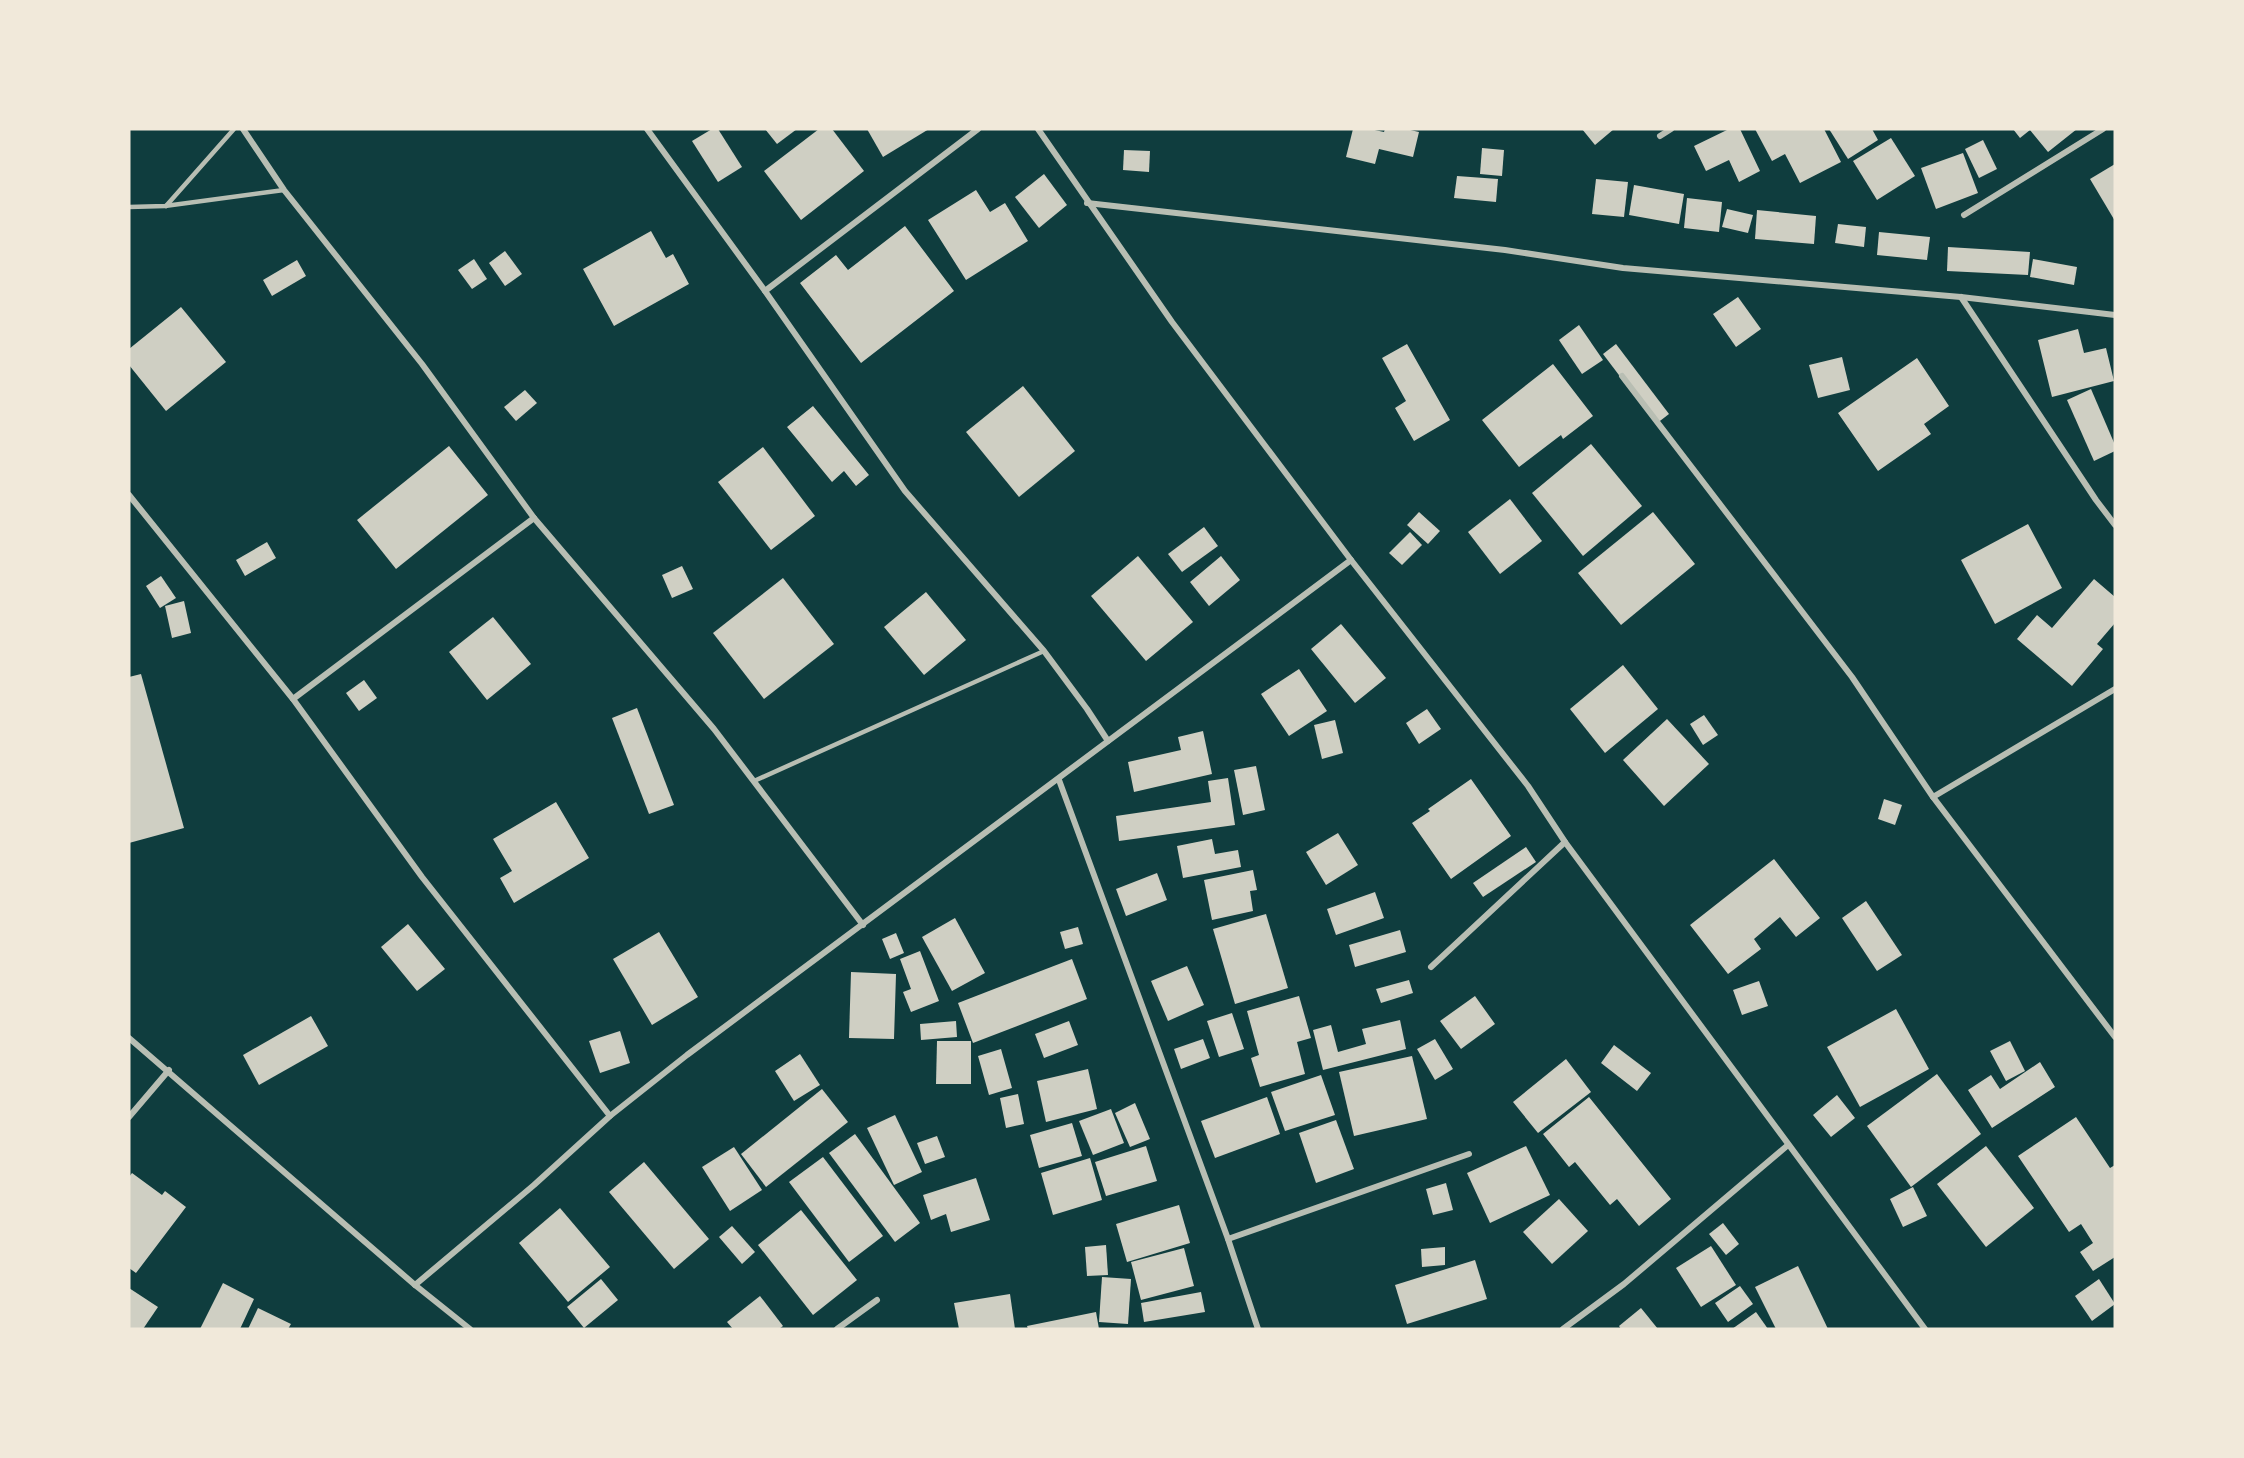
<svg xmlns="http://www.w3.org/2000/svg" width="2244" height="1458" font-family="'Space Grotesk',sans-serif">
	<rect width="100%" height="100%" fill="#0f3d3e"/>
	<g fill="#cfcfc3">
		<polygon points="712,129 718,129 742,167 718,182 692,141"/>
		<polygon points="765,129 797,129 777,144"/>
		<polygon points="819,129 832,129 864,171 801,220 764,171"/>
		<polygon points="867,129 929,129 883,157"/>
		<polygon points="1353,129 1370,129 1384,132 1385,129 1406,129 1419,132 1413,157 1379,149 1375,164 1346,157"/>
		<polygon points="1582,129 1614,129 1595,145"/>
		<polygon points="1729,129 1740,129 1760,171 1739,182 1729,160 1706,171 1694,146"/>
		<polygon points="1755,129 1824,129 1841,162 1800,183 1785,154 1772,161"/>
		<polygon points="1829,129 1872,129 1878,140 1848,159"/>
		<polygon points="2013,129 2077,129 2048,152 2030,130 2020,138"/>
		<polygon points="1891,138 1915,176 1877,200 1853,161"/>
		<polygon points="1983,140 1997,169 1979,178 1965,149"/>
		<polygon points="1482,148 1504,150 1502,176 1480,174"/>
		<polygon points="1124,150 1150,151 1149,172 1123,170"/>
		<polygon points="1963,153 1978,193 1936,209 1921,168"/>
		<polygon points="2115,164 2115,221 2090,179"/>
		<polygon points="1044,174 1067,205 1039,228 1015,197"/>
		<polygon points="1457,176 1498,179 1496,202 1454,198"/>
		<polygon points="1596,179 1628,182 1624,217 1592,214"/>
		<polygon points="1634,185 1684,194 1679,224 1629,215"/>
		<polygon points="976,190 990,212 1005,203 1028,241 966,280 928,220"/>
		<polygon points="1687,198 1722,202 1719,232 1684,228"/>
		<polygon points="1727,209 1753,215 1748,233 1722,227"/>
		<polygon points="1757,210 1816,216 1814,244 1755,239"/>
		<polygon points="1838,224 1866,227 1864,247 1835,243"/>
		<polygon points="905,226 954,291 861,363 800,283 836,255 848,270"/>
		<polygon points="651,231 666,258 673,254 689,284 614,326 583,269"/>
		<polygon points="1879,232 1930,237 1927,260 1877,255"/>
		<polygon points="1948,247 2030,252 2028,275 1947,271"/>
		<polygon points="505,251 522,274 505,286 489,263"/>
		<polygon points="474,259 487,279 472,289 458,270"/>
		<polygon points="2033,259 2077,267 2074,285 2030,277"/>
		<polygon points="297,260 306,276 272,296 263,280"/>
		<polygon points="1738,297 1761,329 1736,347 1713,314"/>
		<polygon points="181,307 226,362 166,411 129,365 129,349"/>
		<polygon points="1579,325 1603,360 1582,374 1559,340"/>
		<polygon points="2078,329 2084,353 2106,348 2114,381 2052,397 2038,340"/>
		<polygon points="1407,344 1450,420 1414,441 1395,408 1406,401 1382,358"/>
		<polygon points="1616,344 1669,414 1656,424 1603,354"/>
		<polygon points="1842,357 1850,390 1818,398 1809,365"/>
		<polygon points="1917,358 1949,406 1924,424 1931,434 1878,471 1838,413"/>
		<polygon points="1553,364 1593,416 1563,439 1561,435 1519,467 1482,420"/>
		<polygon points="1023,386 1075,451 1019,497 966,432"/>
		<polygon points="2091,389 2115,445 2115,451 2094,461 2067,400"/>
		<polygon points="525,390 537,403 516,421 504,407"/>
		<polygon points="813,406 869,475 856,486 844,471 832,482 787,427"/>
		<polygon points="1591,444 1642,506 1583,556 1532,493"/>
		<polygon points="449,446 488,495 396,569 357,520"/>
		<polygon points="763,447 815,516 771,550 718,482"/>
		<polygon points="1510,499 1542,541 1500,574 1468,532"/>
		<polygon points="1419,512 1440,531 1428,544 1407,525"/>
		<polygon points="1653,512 1695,564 1621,625 1578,573"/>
		<polygon points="2028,524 2062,588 1995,624 1961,560"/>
		<polygon points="1204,527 1218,546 1182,572 1168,554"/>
		<polygon points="1410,532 1422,545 1402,565 1389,553"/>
		<polygon points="267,542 276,558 245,576 236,560"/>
		<polygon points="1138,556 1193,622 1146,661 1091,596"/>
		<polygon points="1221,556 1240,580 1209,606 1190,582"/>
		<polygon points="682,566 693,589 672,598 662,575"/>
		<polygon points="161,576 176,598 160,608 146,586"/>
		<polygon points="783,578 834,644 764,699 713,633"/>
		<polygon points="2094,579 2115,597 2115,623 2097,644 2103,649 2072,686 2017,639 2037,615 2052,628"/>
		<polygon points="926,592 966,640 924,675 884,627"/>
		<polygon points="184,601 191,633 172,638 165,606"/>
		<polygon points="493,617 531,664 487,700 449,652"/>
		<polygon points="1341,624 1386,678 1355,703 1311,649"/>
		<polygon points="1623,665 1658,709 1605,753 1570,709"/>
		<polygon points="1299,669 1327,711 1289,736 1261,694"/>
		<polygon points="141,674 184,828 129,843 129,677"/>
		<polygon points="364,680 377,698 359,711 346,693"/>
		<polygon points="637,708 674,805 649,814 612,718"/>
		<polygon points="1427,709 1441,729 1419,744 1406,723"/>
		<polygon points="1704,715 1718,735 1703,745 1690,724"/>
		<polygon points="1667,719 1709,764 1664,806 1623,760"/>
		<polygon points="1335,720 1343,753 1322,759 1314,725"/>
		<polygon points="1203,731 1212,774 1134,792 1128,762 1181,750 1178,737"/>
		<polygon points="1256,766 1265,810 1243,815 1234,770"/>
		<polygon points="1228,778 1235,825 1119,841 1116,816 1211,802 1208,781"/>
		<polygon points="1471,779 1511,836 1451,879 1412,823 1430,811 1428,809"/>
		<polygon points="1884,799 1902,805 1895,825 1878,819"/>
		<polygon points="556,802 589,858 514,903 500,878 512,871 493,839"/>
		<polygon points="1338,833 1358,865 1326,885 1306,852"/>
		<polygon points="1212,839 1215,854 1238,850 1241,867 1183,878 1177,846"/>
		<polygon points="1526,847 1536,862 1483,897 1473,883"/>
		<polygon points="1774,859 1820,918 1796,937 1780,917 1754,939 1761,949 1728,974 1690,925"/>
		<polygon points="1253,870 1257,890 1250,891 1253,911 1212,920 1204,880"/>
		<polygon points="1157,873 1167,900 1126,916 1116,889"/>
		<polygon points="1375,892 1384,918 1336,935 1327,909"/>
		<polygon points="1866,901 1902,955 1877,971 1842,918"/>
		<polygon points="1266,914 1288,988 1235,1004 1213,929"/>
		<polygon points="955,918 985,973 952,991 922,937"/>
		<polygon points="408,924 445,969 417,991 381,947"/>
		<polygon points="1078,927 1083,944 1065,949 1060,932"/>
		<polygon points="1400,930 1406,952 1355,967 1349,945"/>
		<polygon points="659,932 698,997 652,1025 613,959"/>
		<polygon points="896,933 904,953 890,959 882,939"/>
		<polygon points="920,951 939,1001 911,1012 903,992 911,989 900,959"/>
		<polygon points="1072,959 1087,999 973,1043 958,1003"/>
		<polygon points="1187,966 1204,1005 1168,1021 1151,981"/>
		<polygon points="851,972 896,974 894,1039 849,1038"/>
		<polygon points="1409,980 1413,993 1381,1003 1376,989"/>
		<polygon points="1759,981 1768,1006 1742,1015 1733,990"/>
		<polygon points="1299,996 1311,1038 1297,1042 1305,1074 1260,1087 1251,1058 1259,1055 1247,1011"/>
		<polygon points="1475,996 1495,1024 1461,1049 1440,1021"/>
		<polygon points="1896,1009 1929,1069 1860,1107 1827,1047"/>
		<polygon points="1232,1013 1244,1049 1219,1057 1207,1021"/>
		<polygon points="311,1016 328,1046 259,1085 243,1055"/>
		<polygon points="1400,1020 1406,1049 1323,1070 1313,1030 1331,1025 1338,1052 1366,1044 1362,1029"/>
		<polygon points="956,1021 957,1037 921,1040 920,1024"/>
		<polygon points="1069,1021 1078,1045 1044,1058 1035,1034"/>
		<polygon points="620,1031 630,1063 600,1073 589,1041"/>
		<polygon points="1203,1039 1210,1058 1181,1069 1174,1049"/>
		<polygon points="1435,1039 1453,1069 1435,1080 1417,1049"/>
		<polygon points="937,1041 971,1041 971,1084 936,1084"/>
		<polygon points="2010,1041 2025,1071 2006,1081 1990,1051"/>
		<polygon points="1614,1045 1651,1073 1637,1091 1601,1063"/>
		<polygon points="1001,1049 1012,1088 989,1095 978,1056"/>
		<polygon points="800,1054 820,1085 794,1101 775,1071"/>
		<polygon points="1412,1056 1427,1119 1354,1136 1339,1072"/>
		<polygon points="1566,1059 1591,1092 1538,1133 1513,1102"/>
		<polygon points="2040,1062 2055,1087 1992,1128 1968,1090 1991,1075 2000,1089"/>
		<polygon points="1088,1069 1097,1109 1046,1122 1037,1081"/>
		<polygon points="1937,1074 1981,1134 1911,1187 1867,1126"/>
		<polygon points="1321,1075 1335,1115 1285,1131 1271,1092"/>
		<polygon points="822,1089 848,1122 766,1187 741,1154"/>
		<polygon points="1018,1094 1024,1124 1006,1128 1000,1098"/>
		<polygon points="1837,1095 1855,1118 1831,1137 1813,1115"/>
		<polygon points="1267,1097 1280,1134 1215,1158 1201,1121"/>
		<polygon points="1589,1097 1671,1199 1639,1226 1617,1199 1610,1205 1575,1162 1569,1167 1543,1134"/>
		<polygon points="1135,1103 1150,1139 1130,1147 1115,1113"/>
		<polygon points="1111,1109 1124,1143 1093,1155 1079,1121"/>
		<polygon points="895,1115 922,1172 894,1185 867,1128"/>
		<polygon points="2076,1117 2110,1168 2115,1165 2115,1257 2093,1271 2080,1252 2093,1243 2081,1224 2069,1232 2018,1156"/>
		<polygon points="1336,1120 1354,1169 1316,1183 1299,1133"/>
		<polygon points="1072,1123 1082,1156 1039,1168 1030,1135"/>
		<polygon points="855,1134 920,1223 895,1242 829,1153"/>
		<polygon points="937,1136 945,1157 925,1164 917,1143"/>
		<polygon points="1146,1146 1157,1181 1106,1196 1095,1162"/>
		<polygon points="1526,1146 1550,1195 1490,1223 1467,1173"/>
		<polygon points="1986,1146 2034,1208 1986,1247 1937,1184"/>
		<polygon points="734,1147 762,1190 730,1211 702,1167"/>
		<polygon points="823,1157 883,1236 849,1262 789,1182"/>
		<polygon points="1090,1158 1102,1200 1053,1215 1041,1173"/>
		<polygon points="644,1162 709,1239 674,1269 609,1192"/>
		<polygon points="132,1173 162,1195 165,1191 186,1207 136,1273 129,1268 129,1177"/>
		<polygon points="976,1178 990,1220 951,1232 946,1214 931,1220 923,1195"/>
		<polygon points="1446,1183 1453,1210 1433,1215 1426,1189"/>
		<polygon points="1913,1187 1927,1216 1903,1227 1890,1199"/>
		<polygon points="1559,1199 1588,1231 1552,1264 1523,1232"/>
		<polygon points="1179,1205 1190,1243 1127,1262 1116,1224"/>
		<polygon points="560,1208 610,1267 568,1302 519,1243"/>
		<polygon points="801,1210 857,1280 813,1315 758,1245"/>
		<polygon points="1723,1223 1739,1244 1726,1255 1709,1234"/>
		<polygon points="732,1226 755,1252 742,1264 719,1237"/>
		<polygon points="1106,1245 1108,1275 1087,1276 1085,1247"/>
		<polygon points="1711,1246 1736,1285 1701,1307 1676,1268"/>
		<polygon points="1445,1247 1445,1265 1422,1267 1421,1249"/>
		<polygon points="1184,1248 1194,1286 1141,1300 1131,1262"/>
		<polygon points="1475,1260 1487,1299 1407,1324 1395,1285"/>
		<polygon points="1798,1266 1828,1329 1776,1329 1755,1287"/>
		<polygon points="1102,1277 1131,1279 1128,1324 1099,1322"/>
		<polygon points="601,1279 618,1300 584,1328 567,1307"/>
		<polygon points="2099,1279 2115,1304 2092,1321 2075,1296"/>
		<polygon points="223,1283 254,1299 240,1329 200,1329"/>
		<polygon points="1740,1286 1753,1304 1728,1322 1715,1303"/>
		<polygon points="129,1288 158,1307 143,1329 129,1329"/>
		<polygon points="1201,1292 1205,1312 1144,1322 1141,1303"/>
		<polygon points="1010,1294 1015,1329 959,1329 954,1303"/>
		<polygon points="760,1296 783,1326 779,1329 733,1329 727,1322"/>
		<polygon points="258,1308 291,1324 288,1329 248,1329"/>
		<polygon points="1641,1308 1658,1329 1621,1329 1619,1326"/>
		<polygon points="1096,1312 1099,1329 1028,1329 1027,1326"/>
		<polygon points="1756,1312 1768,1329 1732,1329"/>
	</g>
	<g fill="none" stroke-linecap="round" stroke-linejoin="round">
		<g stroke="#b8beb3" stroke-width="4.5">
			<polyline points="166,206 234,129"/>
			<polyline points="129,207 165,206 284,190"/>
			<polyline points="754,781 1044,651"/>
		</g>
		<g stroke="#b8beb3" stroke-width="6">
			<polyline points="243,129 284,190 422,364 534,518 714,729 863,925"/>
			<polyline points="647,129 765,291 905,491 1044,651 1087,709 1108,741"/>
			<polyline points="1038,129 1172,322 1351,560 1528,786 1565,842 1925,1329"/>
			<polyline points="1660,136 1671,129"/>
			<polyline points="1087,203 1505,250 1623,268 1961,297 2115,315"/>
			<polyline points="1964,215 2103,129"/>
			<polyline points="765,291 978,129"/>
			<polyline points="1961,297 2096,500 2115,525"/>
			<polyline points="1622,376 1852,677 1933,797 2115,1037"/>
			<polyline points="129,495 293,699 422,877 610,1116"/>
			<polyline points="293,699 534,518"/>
			<polyline points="1059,780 1228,1239 1258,1329"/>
			<polyline points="1933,797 2115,689"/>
			<polyline points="1431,967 1565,842"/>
			<polyline points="129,1038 415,1285 470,1329"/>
			<polyline points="129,1117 169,1070"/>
			<polyline points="1228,1239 1469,1154"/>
			<polyline points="415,1285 534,1185 610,1116 687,1055 1351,560"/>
			<polyline points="837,1329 877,1300"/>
			<polyline points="1563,1329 1624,1284 1788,1145"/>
		</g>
	</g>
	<rect width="2244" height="1458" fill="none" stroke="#f1e9da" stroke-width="261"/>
</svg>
